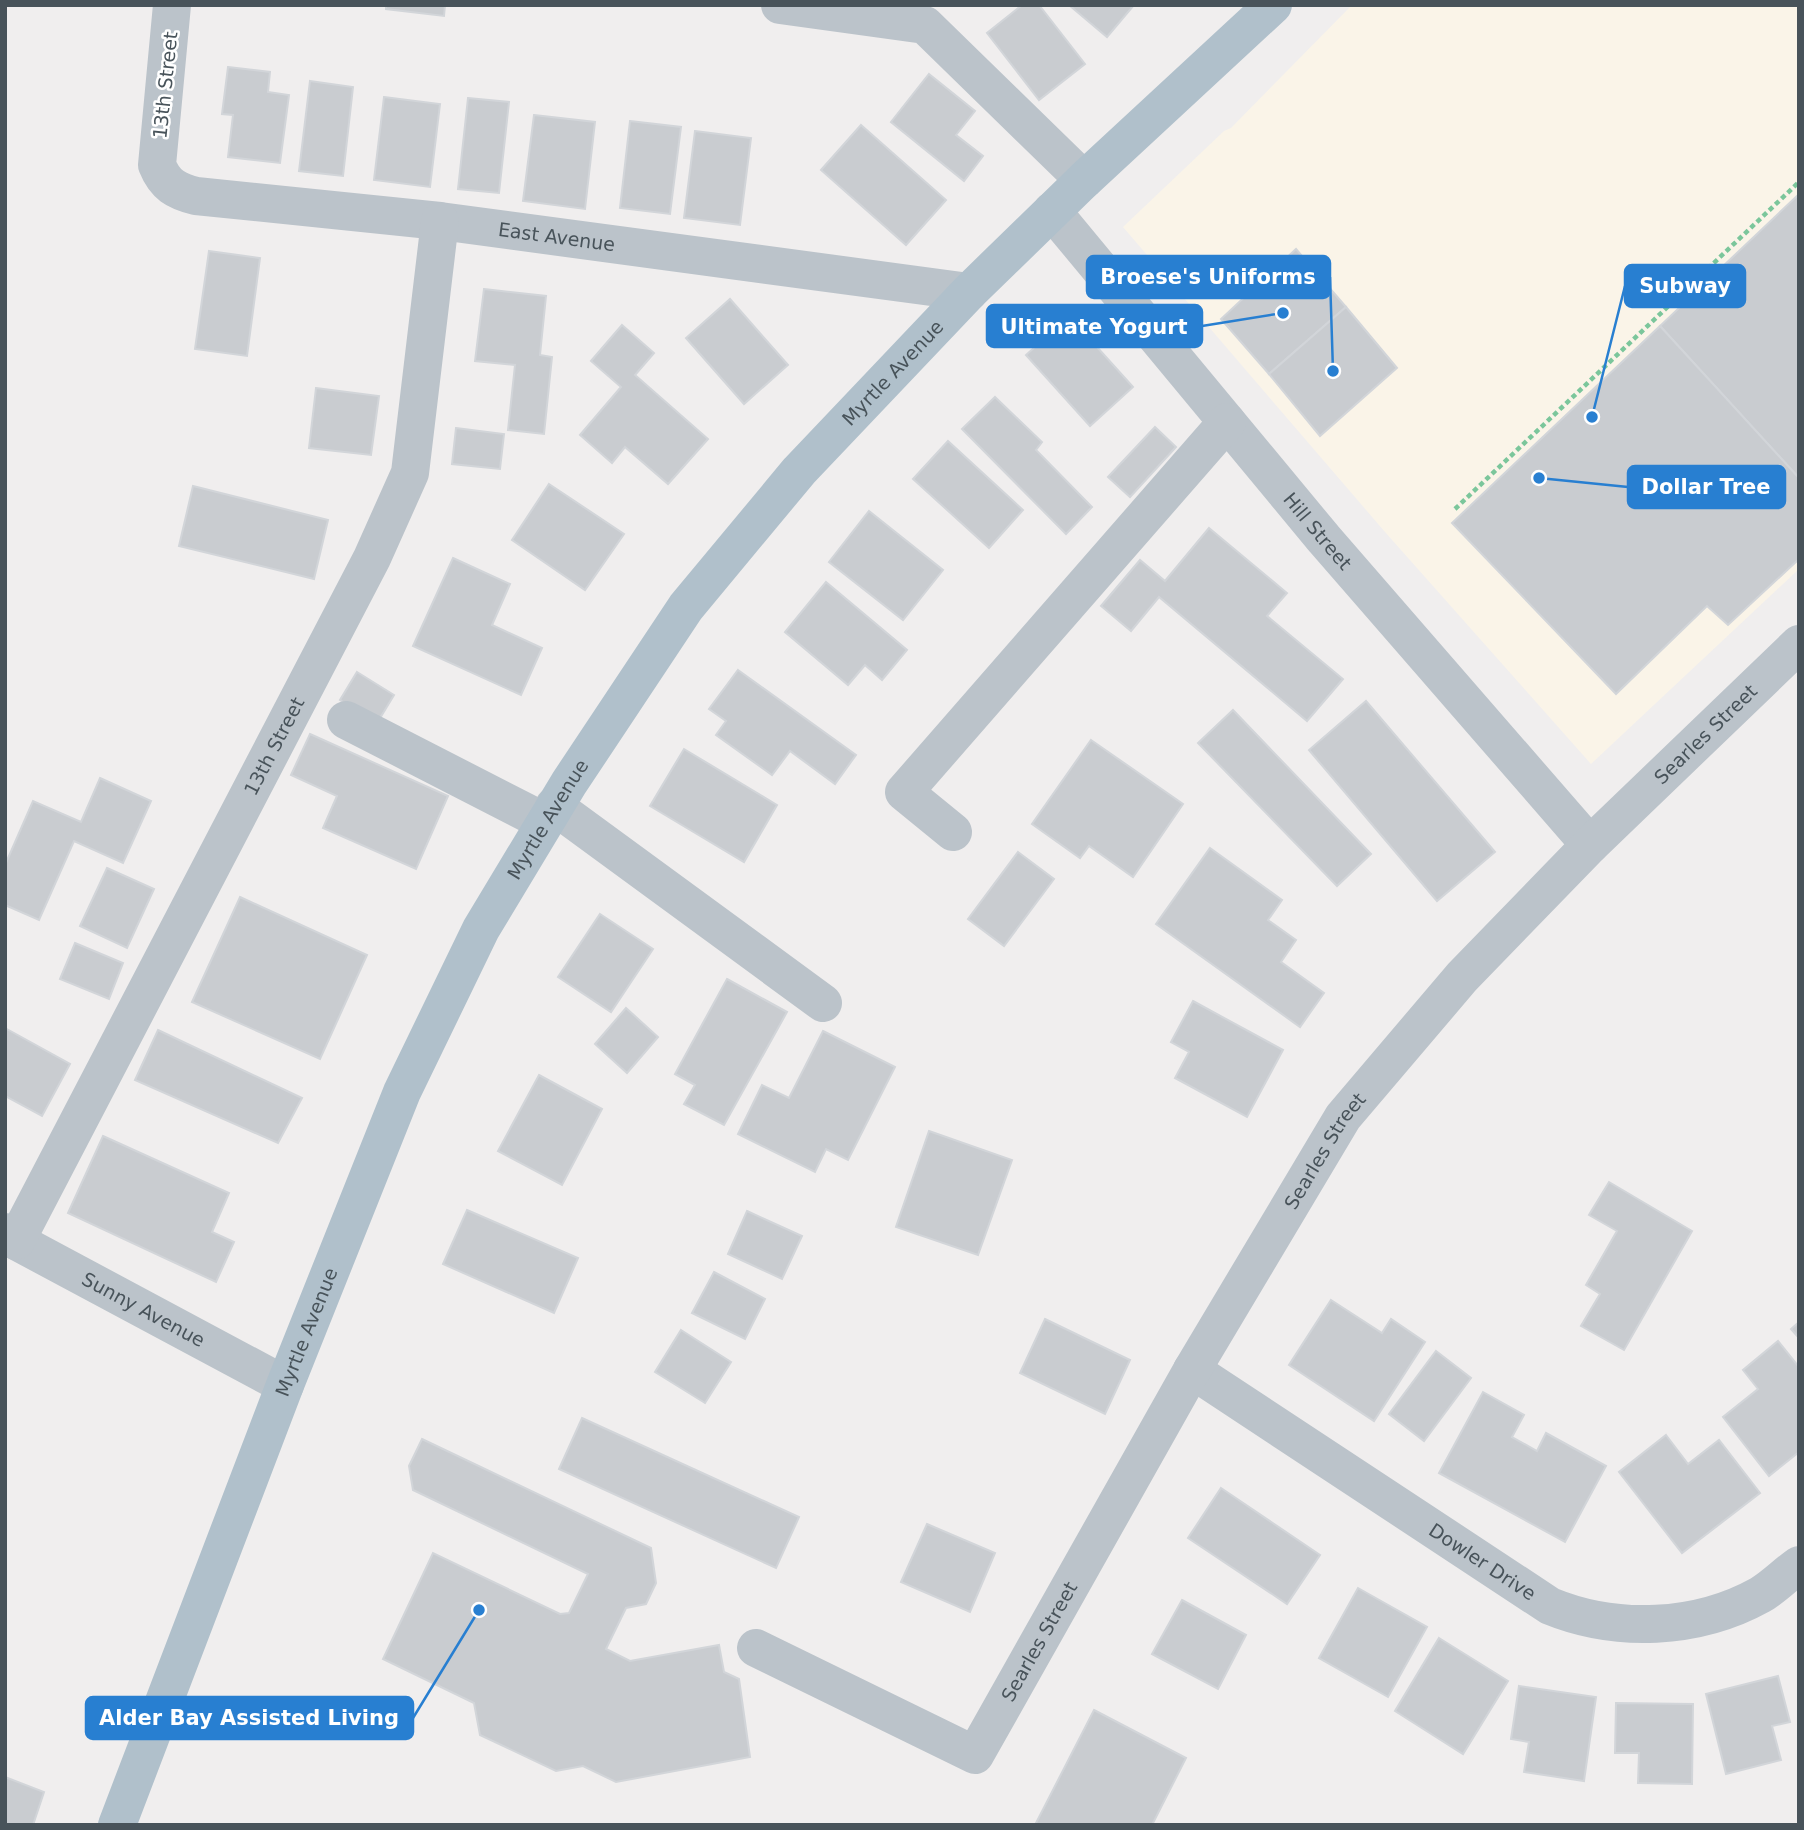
<svg xmlns="http://www.w3.org/2000/svg" width="1804" height="1830" font-family="'DejaVu Sans',sans-serif">
	<rect width="100%" height="100%" fill="#f0eeee"/>
	<polygon fill="#faf4e8" points="1352,5 1799,5 1799,569 1591,764 1385,532 1123,227 1224,131 1231,128"/>
	<g fill="#c9ccd0" stroke="#d2d5d9" stroke-width="2">
		<polygon points="386,5 445,5 444,16 386,9"/>
		<polygon points="1022,5 1039,5 1085,64 1039,100 987,33"/>
		<polygon points="1069,5 1134,5 1107,37"/>
		<polygon points="228,67 270,72 268,92 289,95 280,163 228,157 233,115 222,114"/>
		<polygon points="929,74 975,111 956,135 983,156 964,181 891,122"/>
		<polygon points="310,81 353,87 343,176 299,171"/>
		<polygon points="384,97 440,104 430,187 374,180"/>
		<polygon points="468,98 509,102 499,193 458,189"/>
		<polygon points="534,115 595,122 585,209 523,201"/>
		<polygon points="630,121 681,127 670,214 620,208"/>
		<polygon points="861,125 946,200 906,245 821,170"/>
		<polygon points="695,131 751,138 740,225 684,218"/>
		<polygon points="1799,194 1799,478 1660,326"/>
		<polygon points="1296,249 1346,307 1269,374 1221,319"/>
		<polygon points="209,251 260,258 247,356 195,349"/>
		<polygon points="484,289 546,296 540,355 552,357 544,434 508,430 515,365 475,361"/>
		<polygon points="730,299 788,365 744,404 686,338"/>
		<polygon points="1346,307 1397,368 1320,436 1269,374"/>
		<polygon points="1069,316 1133,387 1090,426 1026,355"/>
		<polygon points="622,325 654,353 635,375 708,439 668,484 625,447 612,463 580,435 621,387 591,361"/>
		<polygon points="1660,326 1799,478 1799,559 1728,625 1707,606 1616,694 1452,523"/>
		<polygon points="316,388 379,396 371,455 309,448"/>
		<polygon points="995,397 1042,442 1036,450 1092,507 1066,534 962,429"/>
		<polygon points="1155,427 1176,447 1130,497 1108,477"/>
		<polygon points="456,428 504,434 500,469 452,464"/>
		<polygon points="948,441 1023,510 989,548 913,479"/>
		<polygon points="549,484 624,534 585,590 512,540"/>
		<polygon points="193,486 328,520 314,579 179,546"/>
		<polygon points="869,511 943,570 903,620 829,562"/>
		<polygon points="1209,528 1287,593 1267,616 1343,679 1307,721 1159,597 1131,631 1101,606 1140,560 1165,581"/>
		<polygon points="453,558 510,584 492,625 542,648 521,695 413,646"/>
		<polygon points="826,582 907,650 882,680 865,665 848,685 785,632"/>
		<polygon points="738,670 856,755 835,784 790,751 772,775 716,735 726,721 709,709"/>
		<polygon points="357,672 394,695 377,723 340,700"/>
		<polygon points="1366,701 1495,852 1437,901 1309,750"/>
		<polygon points="1233,710 1371,854 1337,886 1198,743"/>
		<polygon points="310,734 448,796 416,869 323,828 337,796 291,775"/>
		<polygon points="1091,740 1183,804 1133,877 1089,846 1080,858 1032,824"/>
		<polygon points="684,749 777,805 744,862 650,806"/>
		<polygon points="100,778 151,801 123,863 74,841 39,920 5,905 5,865 33,801 81,822"/>
		<polygon points="1210,848 1282,900 1268,920 1296,940 1281,962 1324,993 1300,1027 1156,924"/>
		<polygon points="1018,852 1054,879 1004,946 968,919"/>
		<polygon points="107,868 154,889 127,948 80,926"/>
		<polygon points="240,897 367,955 320,1059 192,1002"/>
		<polygon points="600,914 653,949 611,1012 558,977"/>
		<polygon points="75,943 123,963 109,999 60,979"/>
		<polygon points="727,979 787,1012 724,1125 684,1104 695,1085 675,1074"/>
		<polygon points="1193,1001 1283,1050 1247,1117 1175,1078 1189,1052 1171,1042"/>
		<polygon points="626,1008 658,1037 627,1073 595,1044"/>
		<polygon points="5,1028 70,1064 42,1116 5,1096"/>
		<polygon points="158,1030 302,1098 278,1143 135,1080"/>
		<polygon points="823,1031 895,1067 848,1160 826,1149 815,1172 738,1134 762,1085 789,1098"/>
		<polygon points="539,1075 602,1109 562,1185 498,1151"/>
		<polygon points="929,1131 1012,1160 978,1255 896,1227"/>
		<polygon points="103,1136 229,1193 212,1232 234,1242 216,1282 68,1213"/>
		<polygon points="1609,1182 1692,1231 1624,1350 1581,1326 1600,1294 1586,1285 1617,1231 1589,1215"/>
		<polygon points="467,1210 578,1258 554,1313 443,1264"/>
		<polygon points="747,1211 802,1236 782,1279 728,1254"/>
		<polygon points="714,1272 765,1299 745,1339 692,1313"/>
		<polygon points="1331,1300 1382,1333 1391,1319 1425,1342 1374,1421 1289,1365"/>
		<polygon points="1045,1319 1130,1360 1105,1414 1020,1373"/>
		<polygon points="1799,1322 1799,1338 1791,1329"/>
		<polygon points="681,1330 731,1362 705,1403 655,1372"/>
		<polygon points="1778,1341 1799,1367 1799,1452 1769,1476 1723,1417 1758,1389 1743,1370"/>
		<polygon points="1436,1351 1471,1378 1424,1441 1389,1414"/>
		<polygon points="1483,1392 1524,1415 1512,1437 1537,1451 1546,1433 1606,1466 1565,1542 1439,1473"/>
		<polygon points="582,1418 799,1517 776,1568 559,1469"/>
		<polygon points="1666,1435 1688,1464 1719,1440 1760,1493 1682,1553 1619,1472"/>
		<polygon points="422,1439 651,1548 656,1583 646,1604 626,1608 606,1649 630,1661 719,1645 724,1672 739,1679 750,1757 616,1782 583,1766 556,1771 480,1735 474,1703 383,1659 433,1553 560,1614 569,1613 588,1574 413,1490 409,1466"/>
		<polygon points="1221,1488 1320,1555 1287,1604 1188,1538"/>
		<polygon points="927,1524 995,1553 970,1612 901,1582"/>
		<polygon points="1358,1588 1427,1627 1388,1697 1319,1658"/>
		<polygon points="1182,1600 1246,1635 1218,1689 1152,1654"/>
		<polygon points="1439,1638 1508,1681 1463,1754 1395,1711"/>
		<polygon points="1778,1676 1790,1722 1772,1726 1781,1760 1726,1774 1706,1694"/>
		<polygon points="1519,1686 1596,1697 1584,1781 1524,1772 1529,1742 1511,1739"/>
		<polygon points="1616,1703 1693,1704 1692,1784 1638,1783 1639,1753 1615,1753"/>
		<polygon points="1094,1710 1186,1758 1152,1825 1035,1825"/>
		<polygon points="5,1777 44,1792 33,1825 5,1825"/>
	</g>
	<g fill="none" stroke-linecap="round" stroke-linejoin="round">
		<polyline stroke="#7bc69b" stroke-width="4.5" stroke-dasharray="5 3.5" stroke-linecap="butt" points="1455,509 1799,182"/>
		<g stroke="#bbc3ca" stroke-width="38">
			<path id="s1" d="M 172,5 L 157,165 C 165,185 176,191 196,196 L 440,221 L 969,292"/>
			<polyline points="780,5 925,25 1084,180"/>
			<path id="s2" d="M 1052,211 L 1324,539 L 1590,845"/>
			<polyline points="346,720 545,822"/>
			<polyline points="554,806 823,1003"/>
			<polyline points="953,832 904,792 1227,422"/>
			<path id="s3" d="M 5,1232 L 16,1241 L 285,1385"/>
			<path id="s4" d="M 16,1241 L 372,558 L 410,473 L 440,221"/>
			<path id="s5" d="M 1192,1370 L 1550,1606 C 1616,1633 1697,1630 1760,1595 C 1774,1587 1786,1574 1799,1565"/>
			<path id="s6" d="M 756,1648 L 975,1755 L 1192,1370 L 1343,1117 L 1462,977 L 1590,845 L 1799,644"/>
		</g>
		<path stroke="#b0c0cb" stroke-width="38" id="s7" d="M 117,1825 L 285,1385 L 402,1092 L 481,929 L 569,783 L 686,607 L 799,471 L 969,292 L 1084,180 L 1273,5"/>
	</g>
	<g text-anchor="middle" stroke-width="5" stroke-linejoin="round" paint-order="stroke">
		<g font-size="19" fill="#48535a" stroke="#fff">
			<text transform="translate(165 85) rotate(-84)" y="7">13th Street</text>
			<text dy="7" stroke="none"><textPath href="#s1" startOffset="576">East Avenue</textPath></text>
			<text dy="7" stroke="none"><textPath href="#s7" startOffset="1662">Myrtle Avenue</textPath></text>
			<text dy="7" stroke="none"><textPath href="#s2" startOffset="416">Hill Street</textPath></text>
			<text dy="7" stroke="none"><textPath href="#s6" startOffset="1508">Searles Street</textPath></text>
			<text dy="7" stroke="none"><textPath href="#s4" startOffset="558">13th Street</textPath></text>
			<text dy="7" stroke="none"><textPath href="#s7" startOffset="1096">Myrtle Avenue</textPath></text>
			<text dy="7" stroke="none"><textPath href="#s6" startOffset="942">Searles Street</textPath></text>
			<text dy="7" stroke="none"><textPath href="#s3" startOffset="159">Sunny Avenue</textPath></text>
			<text dy="7" stroke="none"><textPath href="#s7" startOffset="528">Myrtle Avenue</textPath></text>
			<text dy="7" stroke="none"><textPath href="#s5" startOffset="348">Dowler Drive</textPath></text>
			<text dy="7" stroke="none"><textPath href="#s6" startOffset="374">Searles Street</textPath></text>
		</g>
	</g>
	<path fill="none" stroke="#287fd1" stroke-width="2.5" d="M1333 371L1330 277M1592 417L1625 286M1283 313L1202 326M1539 478L1628 487M479 1610L413 1718"/>
	<g fill="#287fd1" stroke="#fff" stroke-width="2.5">
		<circle cx="1333" cy="371" r="7"/>
		<circle cx="1592" cy="417" r="7"/>
		<circle cx="1283" cy="313" r="7"/>
		<circle cx="1539" cy="478" r="7"/>
		<circle cx="479" cy="1610" r="7"/>
	</g>
	<g fill="#287fd1" stroke="#287fd1" stroke-width="2.5">
		<rect x="1087" y="256" width="243" height="42" rx="7"/>
		<rect x="1625" y="265" width="120" height="42" rx="7"/>
		<rect x="987" y="305" width="215" height="42" rx="7"/>
		<rect x="1628" y="466" width="157" height="42" rx="7"/>
		<rect x="86" y="1697" width="327" height="42" rx="7"/>
	</g>
	<g font-size="21" text-anchor="middle" font-weight="bold" fill="#fff">
		<text x="1208" y="284">Broese's Uniforms</text>
		<text x="1685" y="293">Subway</text>
		<text x="1094" y="334">Ultimate Yogurt</text>
		<text x="1706" y="494">Dollar Tree</text>
		<text x="249" y="1725">Alder Bay Assisted Living</text>
	</g>
	<rect width="1804" height="1830" fill="none" stroke="#48535a" stroke-width="14"/>
</svg>
